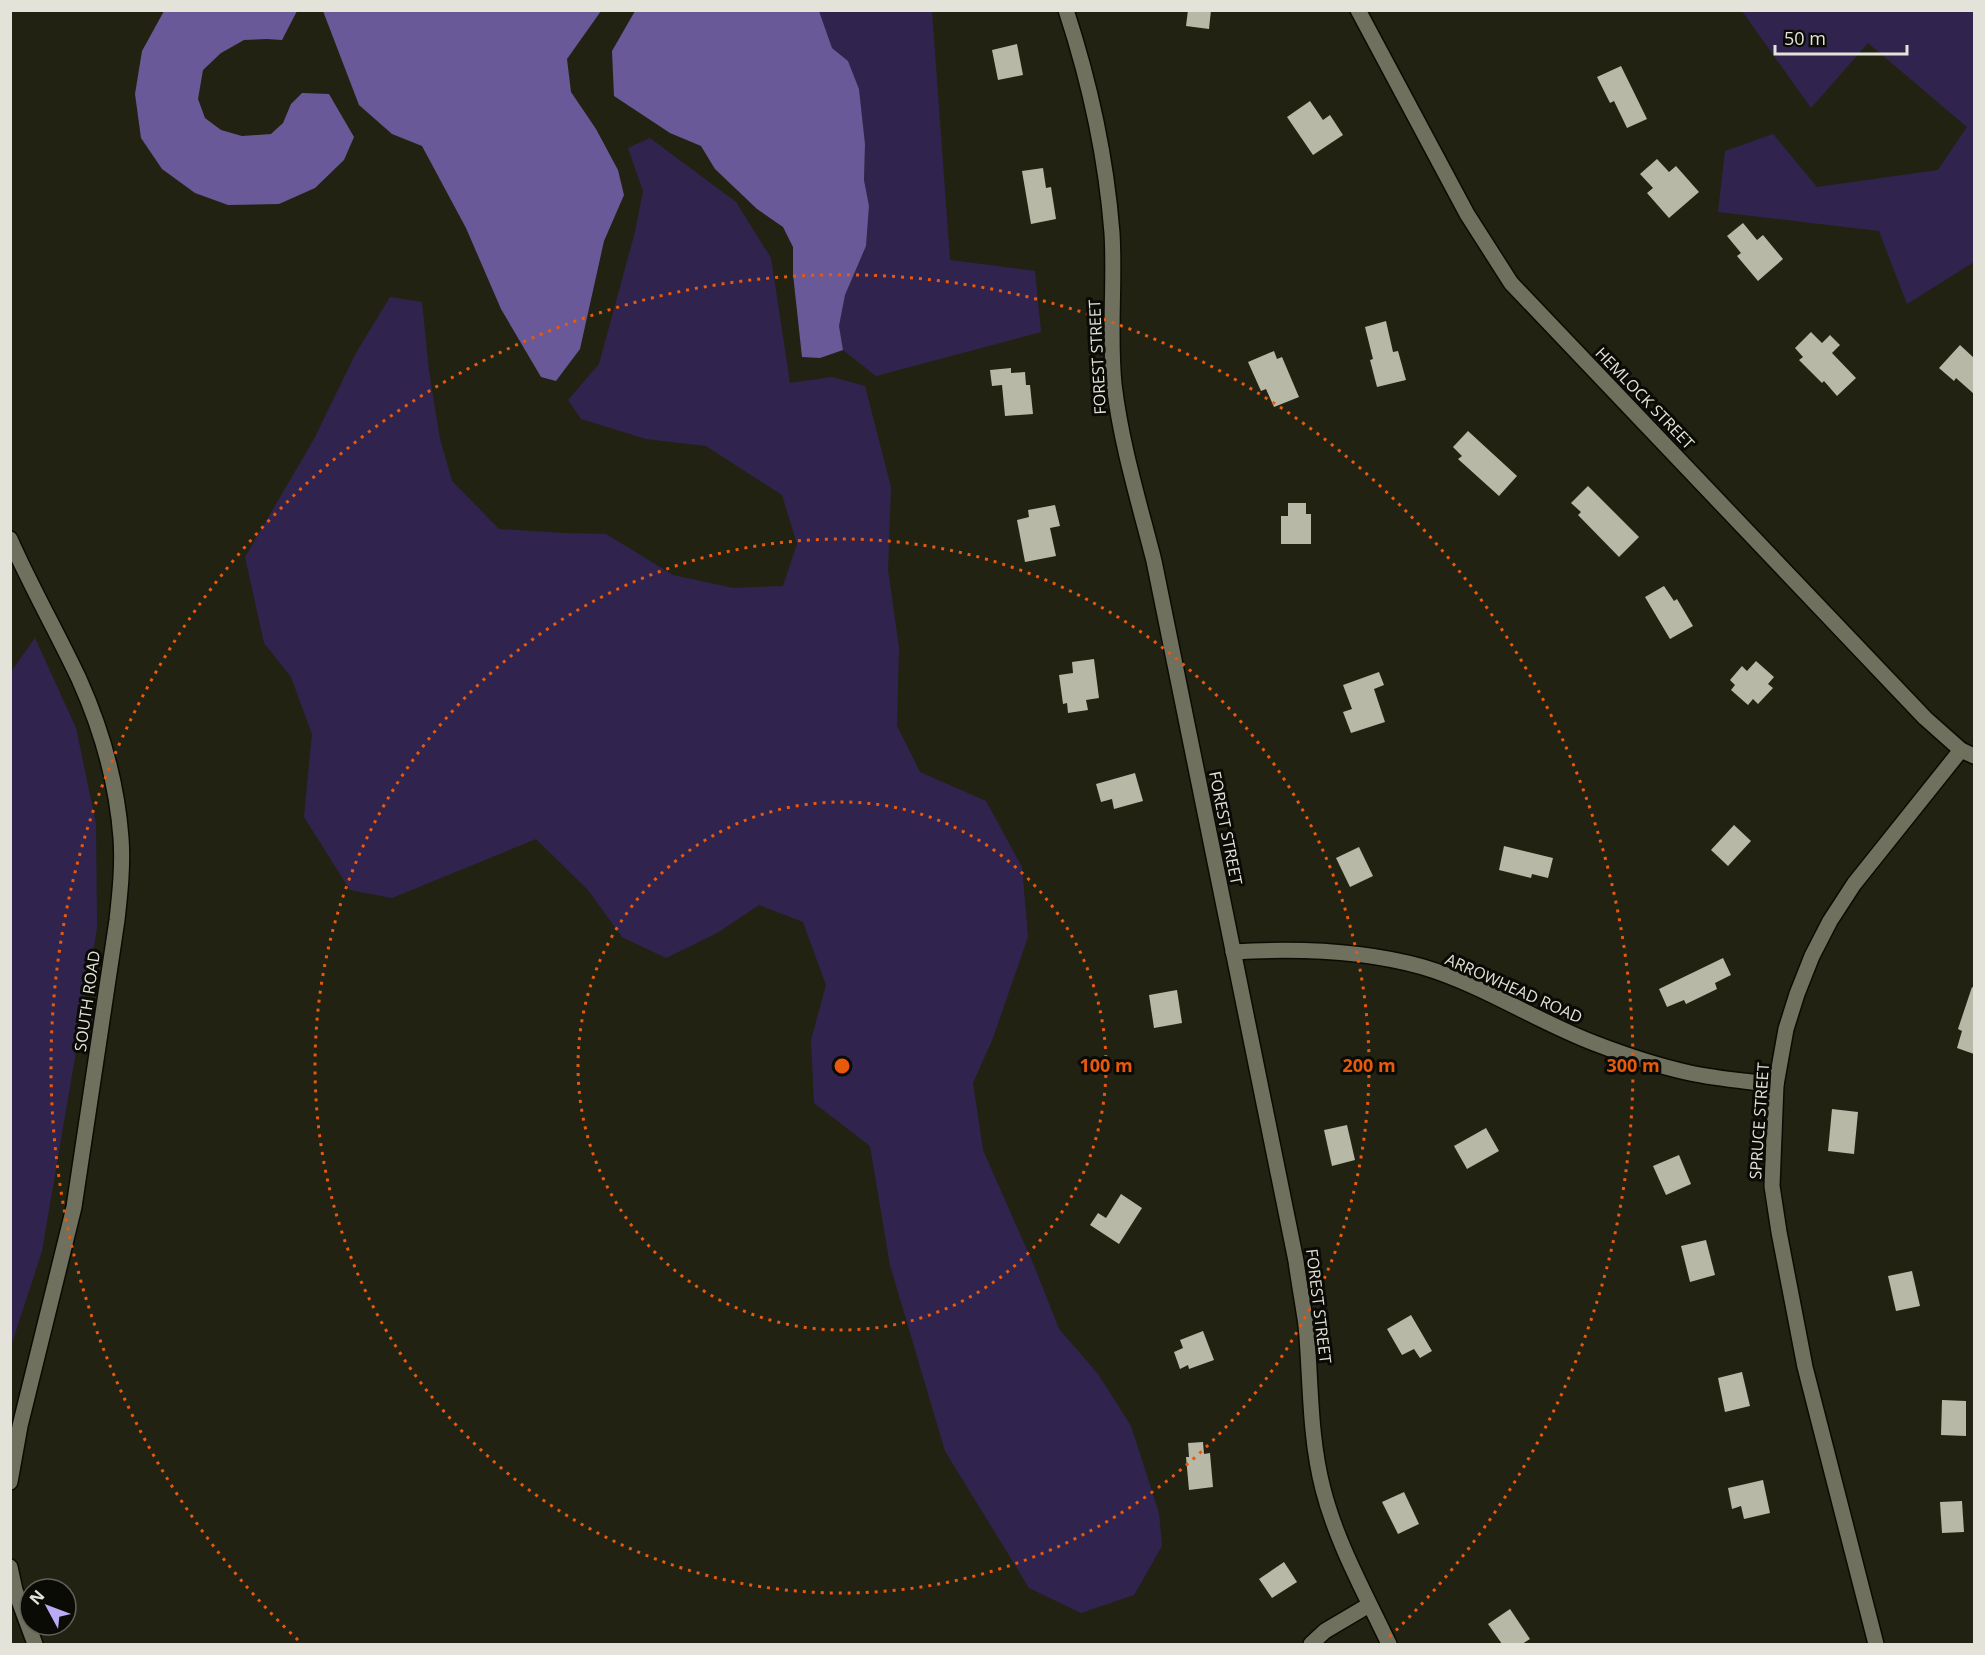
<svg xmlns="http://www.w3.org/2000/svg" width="1985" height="1655" font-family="'Open Sans',sans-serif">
	<rect width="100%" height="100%" fill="#222213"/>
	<g fill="#30244f">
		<polygon points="819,11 932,11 950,260 1035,271 1041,332 876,376 843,350 839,326 845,295 866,246 869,206 864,180 865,144 859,89 848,61 832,48"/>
		<polygon points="1742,11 1974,11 1974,262 1907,304 1879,231 1718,212 1725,151 1773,134 1817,187 1938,170 1967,127 1868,43 1811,108"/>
		<polygon points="650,138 736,202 771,258 790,383 832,377 865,386 891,487 888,570 899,648 897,726 920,772 986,801 1022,867 1028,937 993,1038 973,1083 983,1150 1035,1268 1059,1329 1098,1374 1131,1426 1159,1513 1162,1546 1134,1595 1081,1613 1029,1588 945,1451 890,1265 870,1146 814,1103 811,1040 826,985 803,922 759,905 717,933 666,958 622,937 588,890 536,839 392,898 350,890 304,817 312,734 291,677 264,643 245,557 314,439 356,353 390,297 422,302 429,371 440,439 452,481 499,529 562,533 606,534 673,575 733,588 783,586 797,544 782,495 706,446 646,439 581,419 568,400 599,364 635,232 643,191 628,148"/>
		<polygon points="35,638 76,728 96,824 97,928 42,1251 11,1346 10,673"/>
	</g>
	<g fill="#695998">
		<polygon points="164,11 297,11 282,40 267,39 244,40 221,53 203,70 198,99 205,118 221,130 242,136 271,134 283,123 291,104 302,93 329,94 354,137 344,160 315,188 279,204 228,205 195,193 162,169 141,138 135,94 142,51"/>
		<polygon points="323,11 601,11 567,59 571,92 596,129 618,170 624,195 604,241 580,349 556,381 541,377 501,309 466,228 422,146 392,134 359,105"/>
		<polygon points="635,11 819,11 832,48 848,61 859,89 865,144 864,180 869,206 866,246 845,295 839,326 843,350 820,358 802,357 793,274 793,247 783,227 757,209 715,169 701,146 670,133 614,96 612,51"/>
	</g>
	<g fill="#b8b8a6">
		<polygon points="1188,10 1211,10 1209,29 1186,26"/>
		<polygon points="1017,44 1023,75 998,80 992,50"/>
		<polygon points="1621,66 1647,119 1627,128 1614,101 1610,103 1597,77"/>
		<polygon points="1310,101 1323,120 1330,115 1343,135 1313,155 1287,117"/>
		<polygon points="1657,159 1669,172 1676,166 1699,192 1669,218 1647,193 1653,188 1640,174"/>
		<polygon points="1043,168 1046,188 1051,187 1056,219 1031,224 1022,171"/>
		<polygon points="1743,223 1757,240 1763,235 1783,259 1758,281 1737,256 1741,253 1727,236"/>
		<polygon points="1386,321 1393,352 1398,351 1406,380 1377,387 1370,360 1373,359 1365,327"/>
		<polygon points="1811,332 1822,343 1830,335 1840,345 1832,353 1856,378 1837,396 1824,381 1822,383 1799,360 1803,357 1795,348"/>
		<polygon points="1960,345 1974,358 1974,394 1956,378 1954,381 1939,368"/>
		<polygon points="1274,351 1277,359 1282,357 1299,397 1274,407 1266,389 1261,391 1248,362"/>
		<polygon points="1011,368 1011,373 1025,372 1026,385 1030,385 1033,414 1005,416 1002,385 992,386 990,370"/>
		<polygon points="1468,431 1517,476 1499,496 1458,459 1462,456 1453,447"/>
		<polygon points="1588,486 1639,537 1619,557 1578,515 1581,512 1571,503"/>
		<polygon points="1288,503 1306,503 1306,514 1311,514 1311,544 1281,544 1281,516 1288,516"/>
		<polygon points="1055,505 1060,526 1050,528 1056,556 1025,562 1017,520 1029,517 1028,510"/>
		<polygon points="1664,586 1674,601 1677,599 1693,626 1670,639 1645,597"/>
		<polygon points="1094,659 1099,698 1086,700 1088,710 1068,713 1067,703 1063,704 1059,675 1073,673 1072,662"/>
		<polygon points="1756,661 1774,677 1768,684 1773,688 1758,704 1753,699 1748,705 1731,690 1735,685 1730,680 1742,666 1747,671"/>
		<polygon points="1379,672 1384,685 1374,689 1385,722 1351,733 1343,712 1352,709 1343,685"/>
		<polygon points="1135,773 1143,801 1114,809 1112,799 1101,802 1096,784"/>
		<polygon points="1734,825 1751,841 1728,866 1711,850"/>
		<polygon points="1504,846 1553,858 1548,878 1532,874 1531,878 1499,870"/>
		<polygon points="1359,847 1373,876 1350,887 1336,858"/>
		<polygon points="1723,958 1731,975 1715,983 1717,989 1686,1004 1684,1000 1667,1007 1659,989"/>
		<polygon points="1972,987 1974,988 1974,1054 1957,1048 1962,1031 1958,1029"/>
		<polygon points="1177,990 1182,1023 1154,1028 1149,995"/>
		<polygon points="1832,1109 1858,1112 1854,1154 1828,1151"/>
		<polygon points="1347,1125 1355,1160 1332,1166 1324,1130"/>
		<polygon points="1486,1128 1499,1151 1467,1169 1454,1146"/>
		<polygon points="1679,1155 1691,1184 1666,1195 1653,1166"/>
		<polygon points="1121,1194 1142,1208 1119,1244 1090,1225 1098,1213 1106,1218"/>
		<polygon points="1706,1240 1715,1275 1690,1282 1681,1246"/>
		<polygon points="1912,1271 1920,1306 1896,1311 1888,1276"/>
		<polygon points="1411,1315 1432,1351 1420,1358 1414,1349 1402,1355 1387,1329"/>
		<polygon points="1203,1331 1214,1360 1189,1369 1188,1365 1180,1369 1174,1352 1183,1348 1180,1340"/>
		<polygon points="1742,1372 1750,1406 1725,1412 1718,1378"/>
		<polygon points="1942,1400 1966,1401 1966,1436 1941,1435"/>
		<polygon points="1203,1442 1204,1454 1210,1453 1213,1487 1189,1490 1186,1457 1189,1457 1188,1443"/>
		<polygon points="1763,1480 1770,1513 1744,1519 1741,1506 1732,1509 1728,1488"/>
		<polygon points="1404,1492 1419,1524 1398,1534 1382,1502"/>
		<polygon points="1962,1501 1964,1532 1942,1533 1940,1502"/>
		<polygon points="1284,1562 1297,1582 1272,1598 1259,1579"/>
		<polygon points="1510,1609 1530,1639 1522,1644 1502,1644 1488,1624"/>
	</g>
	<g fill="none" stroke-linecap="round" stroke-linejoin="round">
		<g stroke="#0c0b02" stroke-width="18">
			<g id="minor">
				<path d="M 1066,10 C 1090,83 1106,156 1112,233 C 1115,283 1109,334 1114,384 C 1121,444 1139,502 1154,561 L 1296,1261 C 1299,1283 1303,1304 1306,1325 C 1311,1379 1309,1435 1323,1489 C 1337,1544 1365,1593 1389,1644"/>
				<polyline points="1358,10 1467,214 1511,283 1925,718 1961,750 1974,756"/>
				<path d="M 1233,952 C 1296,948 1362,950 1423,967 C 1483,985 1536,1021 1594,1043 C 1625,1055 1658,1066 1690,1073 C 1718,1079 1747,1081 1776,1085"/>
				<polyline points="1311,1644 1325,1631 1369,1605"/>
				<polyline points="1876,1644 1805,1367 1779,1232 1772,1186 1776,1085 1786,1029 1797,994 1812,956 1830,921 1854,884 1961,750"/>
			</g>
		</g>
		<g stroke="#0c0b02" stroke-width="18">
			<g id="tertiary">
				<path d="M 10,539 C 31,587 57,632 79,679 C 101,728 117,784 121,838 C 123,865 120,893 117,920 L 74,1207 L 20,1426 L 10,1482"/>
				<polyline points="10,1567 15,1590 35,1644"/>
			</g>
		</g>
		<use href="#minor" stroke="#70705f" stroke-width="15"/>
		<use href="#tertiary" stroke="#70705f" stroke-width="15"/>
	</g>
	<g fill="none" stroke="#e8590c" stroke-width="3" stroke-dasharray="3 6">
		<circle cx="842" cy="1066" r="264"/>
		<circle cx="842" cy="1066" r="527"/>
		<path d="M298 1640A791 791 0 1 1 1386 1640"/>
	</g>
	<g text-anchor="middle" stroke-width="6" stroke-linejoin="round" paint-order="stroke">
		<g font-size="16" fill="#e3e3da" stroke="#0b0b05">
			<text transform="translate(1097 357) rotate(-93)" y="6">FOREST STREET</text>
			<text transform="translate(1645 398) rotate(46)" y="6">HEMLOCK STREET</text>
			<text transform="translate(1226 828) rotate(79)" y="6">FOREST STREET</text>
			<text transform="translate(1514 988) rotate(24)" y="6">ARROWHEAD ROAD</text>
			<text transform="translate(87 1001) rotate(-82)" y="6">SOUTH ROAD</text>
			<text transform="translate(1759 1121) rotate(-86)" y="6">SPRUCE STREET</text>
			<text transform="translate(1319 1306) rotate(83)" y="6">FOREST STREET</text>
		</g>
	</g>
	<circle cx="842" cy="1066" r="9" fill="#e8590c" stroke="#0b0b05" stroke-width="3"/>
	<g font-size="18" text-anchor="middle" font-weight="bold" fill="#e8590c" stroke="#0b0b05" stroke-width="6" stroke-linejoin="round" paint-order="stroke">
		<text x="1106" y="1072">100 m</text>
		<text x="1369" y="1072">200 m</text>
		<text x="1633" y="1072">300 m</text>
	</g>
	<rect width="1985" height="1655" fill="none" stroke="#e3e3da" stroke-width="24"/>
	<g transform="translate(48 1607) rotate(311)"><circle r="28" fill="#0b0b05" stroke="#61615a" stroke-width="1.5"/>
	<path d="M0-4.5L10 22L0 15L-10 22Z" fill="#bbaaf6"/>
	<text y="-9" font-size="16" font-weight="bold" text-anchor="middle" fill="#e3e3da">N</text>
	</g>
	<path d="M1775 45v9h132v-9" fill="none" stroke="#e3e3da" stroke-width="3"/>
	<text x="1784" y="45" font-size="18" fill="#e3e3da" stroke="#0b0b05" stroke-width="4.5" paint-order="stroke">50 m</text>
</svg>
